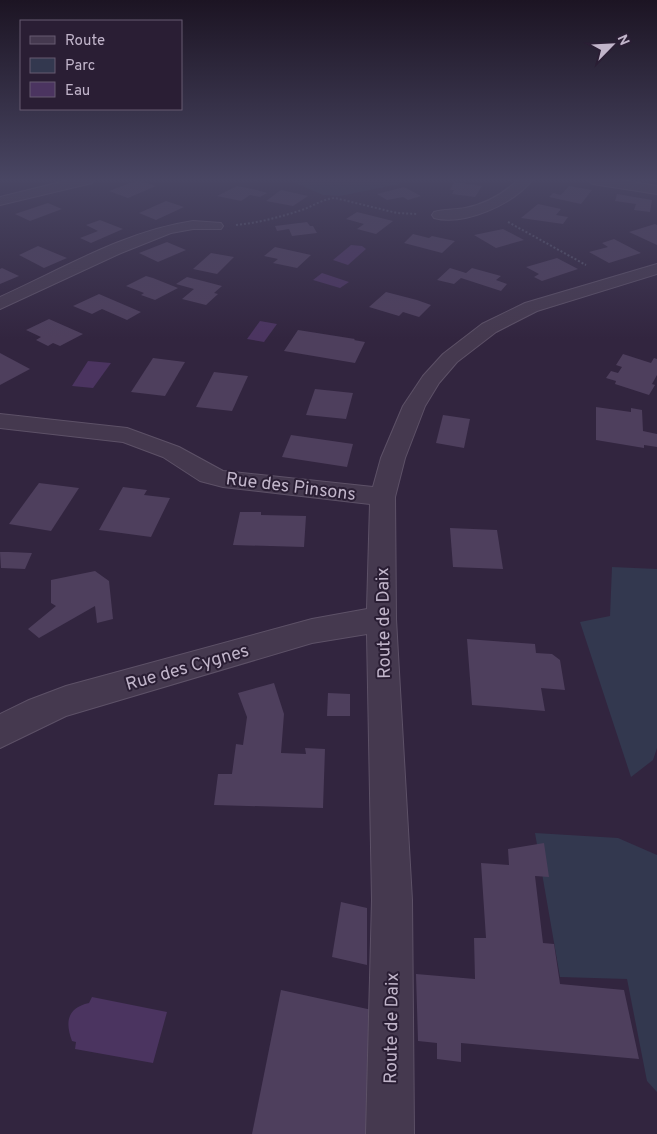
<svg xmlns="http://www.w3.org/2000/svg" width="657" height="1134" font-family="Overpass,sans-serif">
	<rect width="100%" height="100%" fill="#32253f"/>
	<g fill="#33384f">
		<polygon points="288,180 404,180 399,184 340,196 323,195"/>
		<polygon points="612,567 657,569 657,748 653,760 631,777 580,622 610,616"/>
		<polygon points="535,833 618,838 657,855 657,1092 647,1081 627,979 560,977"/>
	</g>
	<g fill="#4b3460">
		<polygon points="351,245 362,246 366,249 348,265 333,260"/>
		<polygon points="322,273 349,282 340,288 313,280"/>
		<polygon points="260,321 277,324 264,342 247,339"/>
		<polygon points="88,361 111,363 93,388 72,386"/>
		<path d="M 92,997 L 167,1012 L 153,1063 L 75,1049 L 76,1042 L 72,1041 C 65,1022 67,1008 89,1003 Z"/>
	</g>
	<g fill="#4e3f5d">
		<polygon points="138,180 156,186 128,198 109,191"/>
		<polygon points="454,182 482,186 475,197 452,194 454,190 450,190"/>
		<polygon points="237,186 257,190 267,193 260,197 250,195 241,201 217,196"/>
		<polygon points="569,186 592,190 581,204 549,197 553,193 561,195"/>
		<polygon points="404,187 421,196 408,200 403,197 387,200 377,194"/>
		<polygon points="281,190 308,196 293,206 266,201"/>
		<polygon points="617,194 652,200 650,212 634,210 636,204 615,201"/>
		<polygon points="166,201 184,207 156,220 139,213"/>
		<polygon points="48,203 62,209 30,221 15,214"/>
		<polygon points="538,204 561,209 556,215 568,217 563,224 521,218"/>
		<polygon points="357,212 393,221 376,234 357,229 364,224 346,219"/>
		<polygon points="100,220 123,229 91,243 80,238 98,231 86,225"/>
		<polygon points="307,222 310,226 313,226 317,233 292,236 289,229 277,231 275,226"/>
		<polygon points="655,224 657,225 657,245 629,232"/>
		<polygon points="503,229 524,240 496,248 474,235"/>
		<polygon points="413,234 429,238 432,236 455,241 442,253 404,243"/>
		<polygon points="614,239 641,253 609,263 589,252 608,247 602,243"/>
		<polygon points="167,242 186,250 158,262 139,253"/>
		<polygon points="38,246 67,258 44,268 19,255"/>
		<polygon points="275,247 311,255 297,268 273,263 278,259 264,256"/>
		<polygon points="211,253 234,257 217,274 193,269"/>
		<polygon points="557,258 578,269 542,281 534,277 539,274 526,267"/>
		<polygon points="2,268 19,276 0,284 0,269"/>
		<polygon points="450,268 466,273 472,268 501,276 496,280 507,284 501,291 461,278 454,284 437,280"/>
		<polygon points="146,276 153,278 178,288 155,300 141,295 144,293 126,286"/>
		<polygon points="187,277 203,281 222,286 214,293 218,294 206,305 182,299 194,289 176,284"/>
		<polygon points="386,292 417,300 431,305 419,317 403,312 399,316 369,307"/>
		<polygon points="99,294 141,312 127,320 102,309 92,314 73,306"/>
		<polygon points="49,319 83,334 60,346 53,343 48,346 36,340 41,337 26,330"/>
		<polygon points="298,330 355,339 354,340 365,342 355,363 284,351"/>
		<polygon points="0,353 30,369 0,385"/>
		<polygon points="623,354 651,363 654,358 657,359 657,375 652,384 655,385 649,395 615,384 616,381 606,378 611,371 618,373 622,367 616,365"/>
		<polygon points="153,358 185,362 165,396 131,392"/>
		<polygon points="214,372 248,376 232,411 196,407"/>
		<polygon points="315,389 353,393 346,419 306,415"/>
		<polygon points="596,407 631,412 631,408 642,410 643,431 657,434 657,447 644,445 644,448 596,440"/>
		<polygon points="443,415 470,419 464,448 436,443"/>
		<polygon points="291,435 353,444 347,467 282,457"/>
		<polygon points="39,483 79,488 51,531 9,524"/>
		<polygon points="123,487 147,490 144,495 170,498 151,537 99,530"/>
		<polygon points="240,512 261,512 261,515 306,516 304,547 233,545"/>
		<polygon points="450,528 497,530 503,569 453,567"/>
		<polygon points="0,552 9,552 32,553 25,569 1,568"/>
		<polygon points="95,571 109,581 113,619 97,623 95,606 39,638 28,629 56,606 51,603 51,580"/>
		<polygon points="467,639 535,644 536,653 552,654 560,660 565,690 541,688 545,711 472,705"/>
		<polygon points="274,683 284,714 281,753 306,754 305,748 325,749 323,808 214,805 218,774 232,774 236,744 243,745 247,717 238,693"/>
		<polygon points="328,693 350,694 350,716 327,716"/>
		<polygon points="544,843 549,877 535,876 543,943 554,944 560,984 624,990 639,1059 461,1043 461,1062 437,1059 437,1043 418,1041 416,974 475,979 474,938 486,938 481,863 509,865 508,849"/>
		<polygon points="341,902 367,908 367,965 332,957"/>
		<polygon points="281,990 372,1010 374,1134 252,1134"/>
	</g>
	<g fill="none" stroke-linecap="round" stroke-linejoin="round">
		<g stroke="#5d5167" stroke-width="2">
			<g id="minor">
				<polygon points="69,180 93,180 92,183 0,205 0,197"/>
				<path d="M 518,180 L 532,180 C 514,204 464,226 434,218 L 432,215 L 434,212 C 444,209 455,210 465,208 C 486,204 503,194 518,180 Z"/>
				<polygon points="587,180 621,180 657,186 657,194 593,184"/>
				<path d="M 193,221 L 221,223 L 223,226 L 221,229 L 193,229 L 171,233 L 121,253 L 0,309 L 0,297 C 62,269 125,231 193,221 Z"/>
				<polygon points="657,264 657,274 537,311 496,332 457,362 439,383 425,406 405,458 395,497 396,619 412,900 414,1134 366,1134 372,900 367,634 312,643 66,716 0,748 0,714 29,700 66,686 312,619 367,609 370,504 223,487 200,481 163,457 123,442 0,428 0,414 127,428 179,447 223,471 373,487 381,458 403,406 423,376 443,354 482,324 525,303"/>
			</g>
		</g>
		<g stroke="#55536a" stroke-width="2" stroke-dasharray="2 2" stroke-linecap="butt">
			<polyline points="508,222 586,265"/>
			<path d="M 236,225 C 258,223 280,217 302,210 C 313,206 323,199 335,198 L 397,213 L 418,214"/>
		</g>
		<use href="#minor" fill="#45394f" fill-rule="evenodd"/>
	</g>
	<linearGradient id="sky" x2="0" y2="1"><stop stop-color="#1c1423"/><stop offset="0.53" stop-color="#494663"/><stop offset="1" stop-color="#494663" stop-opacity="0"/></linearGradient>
	<rect width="657" height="339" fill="url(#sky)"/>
	<g text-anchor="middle" stroke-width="4" stroke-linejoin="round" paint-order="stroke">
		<g font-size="18" fill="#c1b5ca" stroke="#2a1e34">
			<text transform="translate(291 486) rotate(7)" y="6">Rue des Pinsons</text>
			<text transform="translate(383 623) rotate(-91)" y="6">Route de Daix</text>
			<text transform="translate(187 667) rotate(-16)" y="6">Rue des Cygnes</text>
			<text transform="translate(391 1028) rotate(-89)" y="6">Route de Daix</text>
		</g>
	</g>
	<rect x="20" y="20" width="162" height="90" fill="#2a1e34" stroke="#665a70"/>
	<rect x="30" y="36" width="25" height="8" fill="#45394f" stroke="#665a70"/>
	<text x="65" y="45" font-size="15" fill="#c1b5ca">Route</text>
	<rect x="30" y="58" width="25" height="15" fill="#33384f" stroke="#665a70"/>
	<text x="65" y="70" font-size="15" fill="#c1b5ca">Parc</text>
	<rect x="30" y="82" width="25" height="15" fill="#4b3460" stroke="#665a70"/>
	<text x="65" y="95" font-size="15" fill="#c1b5ca">Eau</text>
	<g transform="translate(612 45) rotate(66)" stroke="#2a1e34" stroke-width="4" paint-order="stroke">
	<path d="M0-4L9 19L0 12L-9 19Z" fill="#c1b5ca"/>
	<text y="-8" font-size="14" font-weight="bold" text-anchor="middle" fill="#c1b5ca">N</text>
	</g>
</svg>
